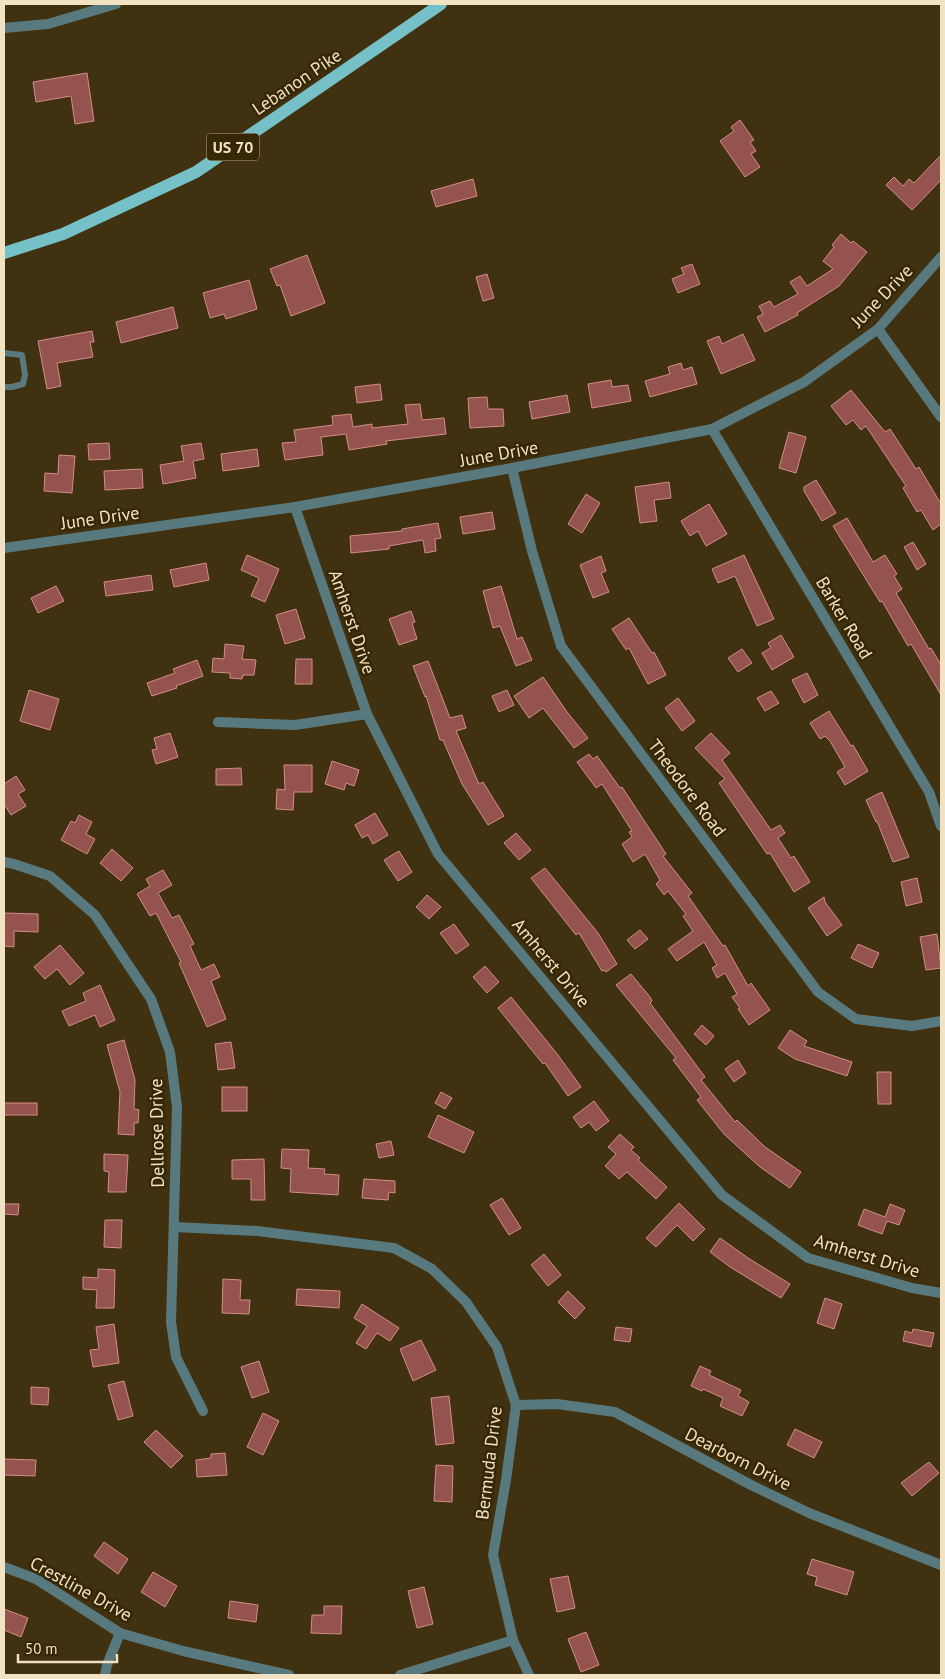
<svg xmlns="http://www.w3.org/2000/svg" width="945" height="1679" font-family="'PT Sans',sans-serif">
	<rect width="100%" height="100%" fill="#403110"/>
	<g fill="#94534f" stroke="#d48d88">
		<polygon points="87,73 94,121 75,124 71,96 36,102 33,82"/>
		<polygon points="740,120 754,140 750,142 756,151 751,154 760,167 745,177 720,141 734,131 731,127"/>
		<polygon points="941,155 941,180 912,210 886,185 894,177 903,186 909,179 914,183"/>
		<polygon points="473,179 477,196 436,207 431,191"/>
		<polygon points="841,234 851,243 853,241 867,252 839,286 797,313 798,315 765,332 757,317 763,314 759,306 770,301 774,307 798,294 790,282 800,276 807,286 833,269 823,261 834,247 832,245"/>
		<polygon points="307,255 325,303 291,316 280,285 277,286 270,269"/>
		<polygon points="692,264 700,284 678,293 672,279 684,274 681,268"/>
		<polygon points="487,274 494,298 483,301 476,277"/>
		<polygon points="249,280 257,309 226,319 224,314 210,318 203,293"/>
		<polygon points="173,307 178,328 121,343 116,322"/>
		<polygon points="92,331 94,342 90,342 93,357 57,363 61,386 47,389 38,341"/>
		<polygon points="743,334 755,360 721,374 707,341 719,336 722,344"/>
		<polygon points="681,363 683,370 692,367 697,384 650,397 645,381 670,374 668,367"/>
		<polygon points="611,380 612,387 628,385 631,401 592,408 588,384"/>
		<polygon points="380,384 382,400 357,403 355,387"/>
		<polygon points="851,390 885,432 890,429 916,469 919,467 941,504 941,524 933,530 921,510 917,512 903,488 906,486 866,426 861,430 853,420 846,425 831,406"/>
		<polygon points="567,395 570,412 532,419 529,402"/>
		<polygon points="487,397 488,409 503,409 504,426 470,428 468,398"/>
		<polygon points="420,404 422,420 444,418 446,434 386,441 387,444 349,450 346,434 321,437 323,455 285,460 282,443 296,442 294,430 333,425 332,416 351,414 353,427 372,424 372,428 408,424 405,405"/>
		<polygon points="789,432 806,437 796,473 779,468"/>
		<polygon points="109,443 110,459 89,460 88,444"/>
		<polygon points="201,443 204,459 193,461 196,478 163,484 160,465 184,461 181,446"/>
		<polygon points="257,449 259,466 223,471 221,454"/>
		<polygon points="59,455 75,456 72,493 44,491 45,473 58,474"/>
		<polygon points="142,469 143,488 105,490 104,471"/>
		<polygon points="816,480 836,513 822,521 804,491 804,487"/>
		<polygon points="669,482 671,498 654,500 657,521 640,523 635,487"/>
		<polygon points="586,494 600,503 582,533 568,524"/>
		<polygon points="709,504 727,534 706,546 698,531 690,536 681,521"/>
		<polygon points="492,512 495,529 463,534 460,517"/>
		<polygon points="847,518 873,562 885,555 897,574 894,576 902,589 896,593 929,649 931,648 941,665 941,695 911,644 908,646 882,601 880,602 833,526"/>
		<polygon points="438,523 441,538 435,539 436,551 425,553 423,540 389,546 389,549 351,553 350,536 402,531 402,529"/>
		<polygon points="913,542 926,564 917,570 904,547"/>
		<polygon points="247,555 279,569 265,602 251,596 259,578 241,570"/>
		<polygon points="744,555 774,619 757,626 735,576 718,583 712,569"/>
		<polygon points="601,556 606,571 601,573 609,592 593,598 580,565"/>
		<polygon points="206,563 209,580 174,587 170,570"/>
		<polygon points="151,575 153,590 106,596 104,582"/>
		<polygon points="56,586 64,601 38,613 31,598"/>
		<polygon points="501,586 517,639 522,637 532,660 516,666 500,626 493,628 483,591"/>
		<polygon points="296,609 305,638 285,644 276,615"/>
		<polygon points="411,611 415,622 412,623 417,639 399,645 389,619"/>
		<polygon points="629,618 652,653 654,652 666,675 648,684 629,648 626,650 612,629"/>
		<polygon points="781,635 794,657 772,670 762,653 771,648 768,643"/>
		<polygon points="225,644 244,646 242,659 256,660 254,675 243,675 242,679 230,678 230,673 212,672 213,658 224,659"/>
		<polygon points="742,649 752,663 738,672 728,658"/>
		<polygon points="296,659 312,659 312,684 295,684"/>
		<polygon points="197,660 203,676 176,686 177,688 152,696 147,683 175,673 173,669"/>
		<polygon points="428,661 450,718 462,715 466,728 456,731 479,784 483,782 504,816 488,825 462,784 443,740 440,740 426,696 425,697 413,666"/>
		<polygon points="807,673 818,695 804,703 792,680"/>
		<polygon points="543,677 567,712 588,738 574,748 543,708 529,718 514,696"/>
		<polygon points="29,690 59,699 50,730 20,721"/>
		<polygon points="507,690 514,705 499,712 492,696"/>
		<polygon points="771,691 779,703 765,711 757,698"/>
		<polygon points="678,698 695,721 682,731 665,708"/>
		<polygon points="829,711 851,746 853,745 868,771 845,785 837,772 845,767 830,741 825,736 820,739 810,723"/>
		<polygon points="170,733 178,757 156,764 152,750 157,749 154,738"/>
		<polygon points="711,733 730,753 722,760 771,830 780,825 785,833 778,838 791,858 794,856 810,882 794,892 770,853 767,854 719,783 725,779 695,748"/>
		<polygon points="589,754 593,759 597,756 620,788 622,787 666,854 663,856 692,893 688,896 723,946 725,945 748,986 751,983 770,1010 749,1025 738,1009 740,1008 732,997 737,994 725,973 717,978 712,968 717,965 704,942 677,961 668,949 693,931 683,916 686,914 668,891 664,895 656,884 660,880 645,854 633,862 622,844 632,837 629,832 632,831 602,784 596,788 577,762"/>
		<polygon points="332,761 359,770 354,786 346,783 344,790 325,784"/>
		<polygon points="284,765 312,765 312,792 294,792 293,810 276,809 277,789 285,790"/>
		<polygon points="241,768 242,785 216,785 216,769"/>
		<polygon points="16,776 25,790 18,794 26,806 11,815 4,804 4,784"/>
		<polygon points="882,792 909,857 893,862 877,821 876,822 866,800"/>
		<polygon points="375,813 388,835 373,844 368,835 362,838 355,825"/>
		<polygon points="79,815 92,822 86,834 95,839 87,854 61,840 71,821 75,823"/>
		<polygon points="516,833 531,850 519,860 504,843"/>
		<polygon points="112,849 133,868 121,881 100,863"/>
		<polygon points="399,851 412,872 398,881 384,860"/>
		<polygon points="545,868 598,933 617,964 606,972 604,970 602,971 579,933 576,935 531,878"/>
		<polygon points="163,870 172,885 158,893 172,918 179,915 194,944 190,946 201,970 214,964 220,977 211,981 226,1019 207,1027 179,963 181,962 156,913 150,916 137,894 150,886 146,879"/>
		<polygon points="917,878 922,902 906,906 901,882"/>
		<polygon points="427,895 441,907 429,919 416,907"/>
		<polygon points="824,897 825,902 842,925 827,936 808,908"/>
		<polygon points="4,913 38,914 38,932 14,931 14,947 4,946"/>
		<polygon points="454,924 469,945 456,954 440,933"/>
		<polygon points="640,930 648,939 635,949 627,940"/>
		<polygon points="937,934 941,968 926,970 920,937"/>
		<polygon points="858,944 879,953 872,968 851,958"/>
		<polygon points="60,945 84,973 70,985 57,969 45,979 34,967"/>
		<polygon points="485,966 499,982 487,993 473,977"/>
		<polygon points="631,974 650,997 652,1001 650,1003 705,1077 701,1080 735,1122 737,1120 765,1147 801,1172 790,1188 760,1167 724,1134 697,1100 701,1097 673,1060 676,1058 616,985"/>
		<polygon points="100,985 115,1020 100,1027 95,1015 69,1026 62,1011 86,1001 83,993"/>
		<polygon points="511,997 558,1055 581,1087 568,1096 545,1063 543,1064 498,1008"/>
		<polygon points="702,1025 714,1036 706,1045 694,1034"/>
		<polygon points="790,1030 807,1041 804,1046 852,1062 847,1076 795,1059 778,1048"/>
		<polygon points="124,1040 135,1080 134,1109 139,1110 138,1123 134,1123 134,1135 118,1134 120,1092 107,1045"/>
		<polygon points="231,1042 235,1068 218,1070 215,1044"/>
		<polygon points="738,1060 746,1073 734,1082 725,1069"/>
		<polygon points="877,1072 891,1072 891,1104 878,1104"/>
		<rect x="222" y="1087" width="25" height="24"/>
		<polygon points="441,1092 452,1098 445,1109 435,1103"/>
		<polygon points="594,1101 609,1121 596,1131 589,1122 581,1128 573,1117"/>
		<rect x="4" y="1103" width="33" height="12"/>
		<polygon points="438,1115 474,1132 464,1153 428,1137"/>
		<polygon points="620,1134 634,1147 631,1150 640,1158 638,1160 667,1187 656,1199 627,1172 619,1179 605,1166 616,1154 608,1147"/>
		<polygon points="391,1141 394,1155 379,1158 376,1144"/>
		<polygon points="282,1149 309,1150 308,1168 325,1169 324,1174 339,1175 338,1195 290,1192 291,1169 281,1168"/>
		<polygon points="104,1154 128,1155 126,1192 108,1192 109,1172 104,1171"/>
		<polygon points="264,1159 265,1200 251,1200 251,1179 232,1179 232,1160"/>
		<polygon points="364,1179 395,1181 395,1193 389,1192 388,1200 362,1198"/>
		<polygon points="502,1198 521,1228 509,1235 490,1205"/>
		<polygon points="679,1203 705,1229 693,1241 677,1225 656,1247 646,1238"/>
		<polygon points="4,1204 19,1204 18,1215 4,1214"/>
		<polygon points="890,1204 905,1210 899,1225 887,1221 882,1234 858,1225 864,1209 885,1217"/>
		<polygon points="105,1220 122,1220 121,1248 104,1247"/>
		<polygon points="720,1238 748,1258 790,1284 781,1298 730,1267 710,1252"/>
		<polygon points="544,1254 561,1275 548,1286 531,1265"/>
		<polygon points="98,1269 115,1270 114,1308 96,1308 97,1290 83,1289 83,1277 98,1278"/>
		<polygon points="223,1279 241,1280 240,1300 250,1300 249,1314 222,1313"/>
		<polygon points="297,1289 340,1291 339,1308 296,1305"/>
		<polygon points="568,1291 585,1308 575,1319 558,1302"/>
		<polygon points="825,1298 842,1304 834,1329 817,1323"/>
		<polygon points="362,1304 399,1328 390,1341 377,1333 366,1349 356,1343 367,1326 354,1318"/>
		<polygon points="114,1324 119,1363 93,1367 90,1350 99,1349 96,1327"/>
		<polygon points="616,1327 632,1329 630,1342 614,1340"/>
		<polygon points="913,1329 934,1333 931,1347 903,1341 905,1331 912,1333"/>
		<polygon points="421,1340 436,1370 413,1381 400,1349"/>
		<polygon points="259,1361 269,1392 252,1398 241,1367"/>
		<polygon points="700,1366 711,1371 709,1375 741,1390 738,1396 749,1402 742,1416 720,1406 723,1398 703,1389 702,1391 691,1386"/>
		<polygon points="124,1381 133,1416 118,1420 108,1385"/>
		<polygon points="31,1387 49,1388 48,1405 31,1404"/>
		<polygon points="449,1396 454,1443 436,1445 431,1398"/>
		<polygon points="263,1413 279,1421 263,1455 247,1447"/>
		<polygon points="795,1429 822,1442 814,1458 787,1445"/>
		<polygon points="156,1430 183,1456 171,1468 144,1442"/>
		<polygon points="225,1453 227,1475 197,1477 196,1460 211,1458 211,1454"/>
		<polygon points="4,1459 36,1460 35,1476 4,1475"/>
		<polygon points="929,1462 939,1473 912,1496 901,1483"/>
		<polygon points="436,1465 453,1466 452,1502 434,1501"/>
		<polygon points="104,1542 128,1559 118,1574 94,1556"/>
		<polygon points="812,1559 854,1572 847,1595 815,1585 817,1577 807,1574"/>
		<polygon points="153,1572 177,1586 165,1607 141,1592"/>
		<polygon points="568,1576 575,1608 557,1612 550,1579"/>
		<polygon points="424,1587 433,1624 417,1628 408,1591"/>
		<polygon points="230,1601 258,1605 256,1622 228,1618"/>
		<polygon points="324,1606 342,1606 341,1634 311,1633 312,1615 324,1615"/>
		<polygon points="4,1609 28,1618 21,1637 4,1630"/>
		<polygon points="586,1632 599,1665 581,1672 568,1639"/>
	</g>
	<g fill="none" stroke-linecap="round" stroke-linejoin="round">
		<polyline stroke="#587a7e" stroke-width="6" points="4,353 22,355 25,375 23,384 12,387 4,387"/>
		<g stroke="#587a7e" stroke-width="10">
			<polyline points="4,28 48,24 116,4"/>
			<polyline points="878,329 941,417"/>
			<polyline points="712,429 929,792 941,826"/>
			<polyline points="512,468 532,551 561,646 818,992 856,1019 912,1026 941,1021"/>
			<polyline points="295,507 367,714 438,854 722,1195 808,1258 912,1288 941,1293"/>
			<polyline points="4,548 295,507 512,468 712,429 804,382 878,329 941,257"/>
			<polyline points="218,722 295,725 367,714"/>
			<polyline points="4,862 14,864 50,876 95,915 151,999 170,1052 177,1107 171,1322 176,1357 203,1411"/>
			<polyline points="175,1227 257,1231 394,1248 432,1269 466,1302 497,1347 516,1405 506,1480 493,1555 513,1640 529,1675"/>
			<polyline points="516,1405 557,1404 615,1412 751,1485 809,1513 941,1565"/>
			<polyline points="4,1567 36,1579 120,1633 183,1651 289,1675"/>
			<polyline points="105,1675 107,1665 120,1633"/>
			<polyline points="400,1675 513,1640"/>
		</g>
		<polyline stroke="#76c0c7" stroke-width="12" points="4,253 63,234 196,172 441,4"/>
	</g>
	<g text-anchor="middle" stroke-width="5" stroke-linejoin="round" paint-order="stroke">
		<rect fill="#362705" stroke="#baaa8b" stroke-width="1" x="207" y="133.5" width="52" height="27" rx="4"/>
		<g font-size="16" font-weight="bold" fill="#f2e2c4">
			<text x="233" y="153">US 70</text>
		</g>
		<g font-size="18" fill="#f2e2c4" stroke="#362705">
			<text transform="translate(297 82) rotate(-34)" y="6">Lebanon Pike</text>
			<text transform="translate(882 296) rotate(-46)" y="6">June Drive</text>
			<text transform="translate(499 454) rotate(-10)" y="6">June Drive</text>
			<text transform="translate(100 518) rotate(-8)" y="6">June Drive</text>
			<text transform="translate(844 618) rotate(59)" y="6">Barker Road</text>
			<text transform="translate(352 622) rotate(71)" y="6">Amherst Drive</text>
			<text transform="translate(687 788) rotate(53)" y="6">Theodore Road</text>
			<text transform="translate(551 963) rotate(50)" y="6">Amherst Drive</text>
			<text transform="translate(157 1133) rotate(-91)" y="6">Dellrose Drive</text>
			<text transform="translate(867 1256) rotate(17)" y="6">Amherst Drive</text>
			<text transform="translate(738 1459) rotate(27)" y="6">Dearborn Drive</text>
			<text transform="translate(489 1463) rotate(-83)" y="6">Bermuda Drive</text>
			<text transform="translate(81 1589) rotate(29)" y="6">Crestline Drive</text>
		</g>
	</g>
	<rect width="945" height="1679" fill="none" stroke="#f2e2c4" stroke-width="10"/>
	<path d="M18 1654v8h99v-8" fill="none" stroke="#f2e2c4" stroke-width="2.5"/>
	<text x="25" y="1654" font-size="15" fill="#f2e2c4" stroke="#362705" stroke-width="4" paint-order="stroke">50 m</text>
</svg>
